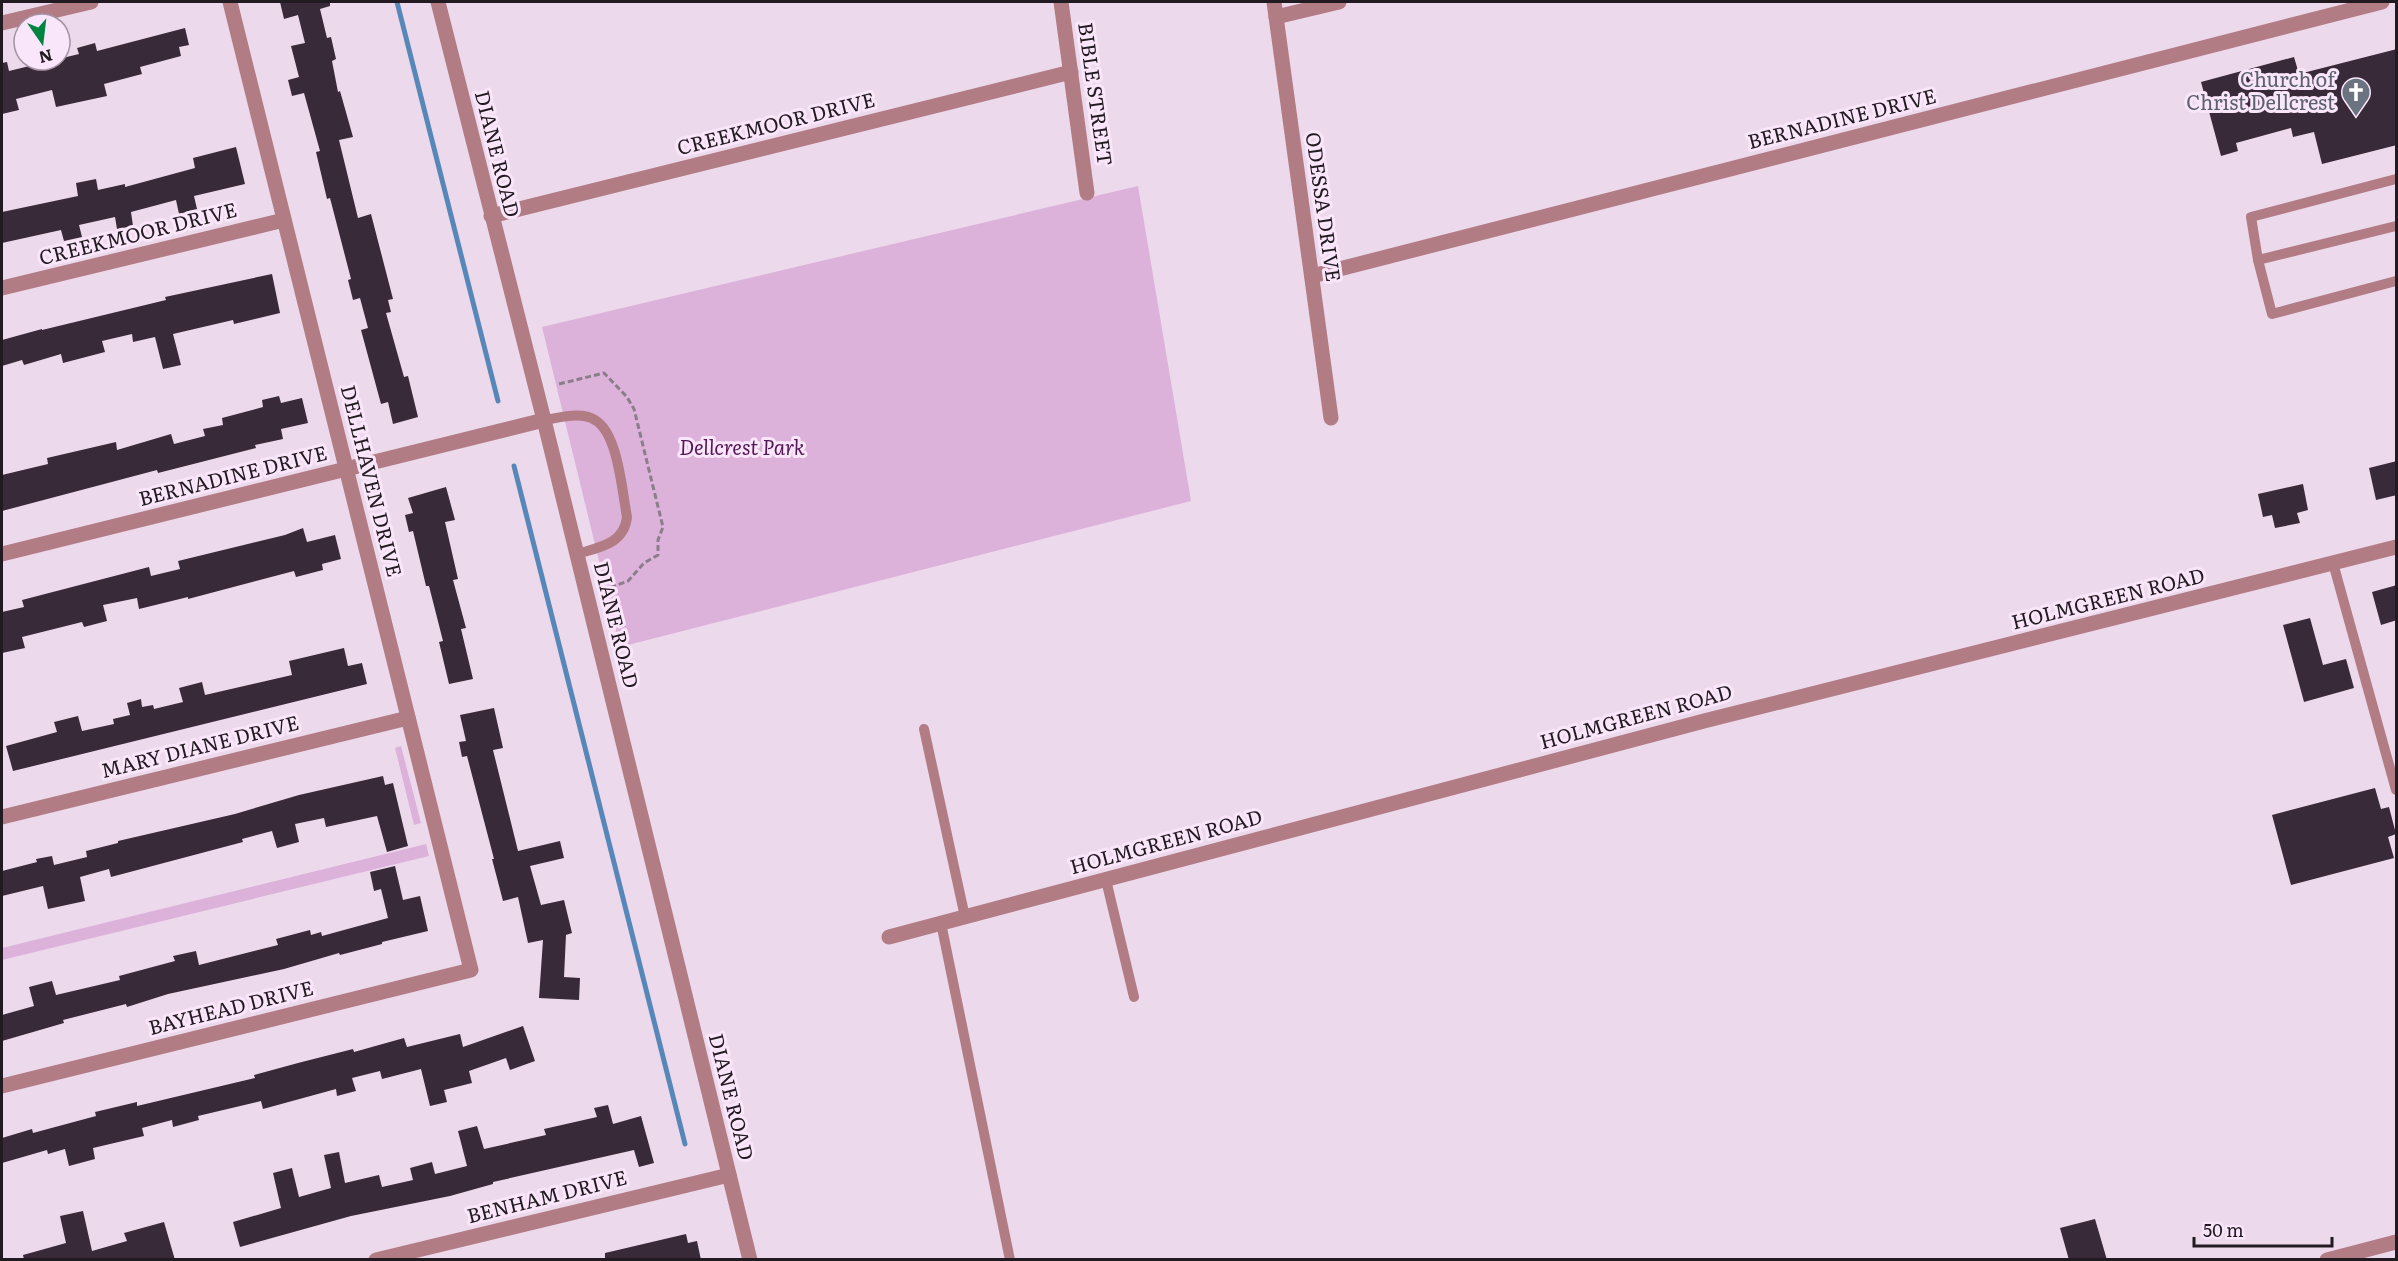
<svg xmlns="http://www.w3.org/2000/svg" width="2398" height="1261" font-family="Literata,serif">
	<rect width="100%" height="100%" fill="#edd9ec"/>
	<g fill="#dcb2db">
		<polygon points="1138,186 1191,501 620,647 542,327"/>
		<polygon points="401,746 421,823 414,825 395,748"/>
		<polygon points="426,844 429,856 2,960 2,948"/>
	</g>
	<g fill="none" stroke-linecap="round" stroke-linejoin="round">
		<g stroke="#5786b8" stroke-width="5">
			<polyline points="397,2 498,401"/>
			<polyline points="514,466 685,1144"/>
		</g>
	</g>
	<g fill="#392a39">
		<polygon points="280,2 330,2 330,6 320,9 327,38 331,37 336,59 332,61 338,92 340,91 353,137 339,140 358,218 371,214 393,299 388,300 391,312 386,313 404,377 408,376 418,417 393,424 388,402 381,404 361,330 368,328 360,298 353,300 348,280 351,279 330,198 327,199 316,152 320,151 304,93 292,96 288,80 299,77 291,46 305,43 298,15 284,19"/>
		<polygon points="185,28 189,45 179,47 181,56 140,67 142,74 104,84 107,96 56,107 52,90 16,99 19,110 2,114 2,63 7,62 9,71 79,54 77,48 95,43 97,51"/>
		<polygon points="2397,49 2397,145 2322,164 2314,132 2293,137 2291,128 2236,143 2238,151 2221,156 2201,82 2294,57 2299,74"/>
		<polygon points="236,147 245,184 194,196 197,209 179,214 176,200 131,212 133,226 117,229 115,217 79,225 82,237 64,241 61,230 2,243 2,212 78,196 76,183 96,179 98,190 125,184 125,187 195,168 193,158"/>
		<polygon points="272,274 280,313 234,324 233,320 173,334 181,365 163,369 155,337 133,342 132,334 102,341 105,352 63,363 61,354 24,365 22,360 2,366 2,340 42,329 42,330 166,300 165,297"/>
		<polygon points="279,396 281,403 302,398 308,423 281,429 283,439 255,445 256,448 158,473 157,470 2,511 2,475 48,464 47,458 116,442 117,450 171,434 174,444 205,436 203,429 223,425 222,418 263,407 262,400"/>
		<polygon points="2397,461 2397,495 2376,500 2369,468"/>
		<polygon points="2303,484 2308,510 2297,513 2300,523 2275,528 2272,515 2263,517 2258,494"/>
		<polygon points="446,487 455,520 445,522 458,579 453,580 466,628 461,629 473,679 449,684 439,642 443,641 429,586 426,586 413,531 409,532 405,515 413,513 408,498"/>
		<polygon points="303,528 307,542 335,535 341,559 322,564 323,570 296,577 294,571 188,599 188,597 139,609 137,598 103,605 107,621 84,627 82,622 22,637 25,648 2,653 2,612 24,607 22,600 149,567 151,576 180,569 178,561 285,535"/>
		<polygon points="2397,585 2397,620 2381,625 2372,592"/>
		<polygon points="2310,618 2323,665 2346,659 2354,688 2304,702 2283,625"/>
		<polygon points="344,648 348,666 362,663 367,684 13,771 6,746 57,732 54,722 78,716 82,731 114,724 113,719 130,715 127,703 141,699 142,707 153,705 154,709 183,702 179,688 202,682 205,695 292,675 289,661"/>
		<polygon points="494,708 503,748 493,750 518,851 560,841 564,858 530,866 541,905 564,900 572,933 566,935 564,977 580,978 579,1000 539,998 543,940 528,943 518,897 503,901 492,859 494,859 467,756 462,757 459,742 466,741 460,715"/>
		<polygon points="383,776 385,785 393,783 408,846 387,852 377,816 326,827 324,818 295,824 299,842 277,848 272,831 242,839 243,842 111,877 109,869 80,877 85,901 48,909 43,886 2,896 2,871 37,862 36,859 52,856 54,865 87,857 86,851 118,843 118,841 235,814 299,795"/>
		<polygon points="2375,788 2381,809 2389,807 2396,834 2388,837 2394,858 2291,885 2272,815"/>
		<polygon points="395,866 403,900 420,896 428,931 382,942 382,944 340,955 339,953 284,969 168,994 127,1007 126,1004 63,1020 64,1023 2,1041 2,1015 34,1006 29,987 52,981 56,995 120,980 119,976 175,961 173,956 196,951 199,965 278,945 276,939 310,930 311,935 321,932 322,936 388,918 381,889 374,891 370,872"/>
		<polygon points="523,1026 535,1061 510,1070 506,1058 469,1071 472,1083 444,1090 447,1102 430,1106 421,1069 382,1079 380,1071 352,1078 356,1091 337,1096 336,1089 263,1109 261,1101 198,1116 199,1120 173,1127 172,1120 142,1128 144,1136 93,1148 95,1159 69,1166 65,1149 48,1154 47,1150 2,1163 2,1138 32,1129 33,1133 96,1116 95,1112 137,1102 137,1106 255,1078 254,1075 298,1063 353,1049 354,1052 404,1038 407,1047 460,1034 463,1047"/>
		<polygon points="608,1105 613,1124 641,1116 654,1163 639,1167 634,1150 493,1182 493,1184 450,1196 351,1216 240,1247 233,1222 281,1208 273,1173 292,1168 299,1197 331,1188 324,1155 339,1152 345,1183 379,1175 382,1187 413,1180 410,1168 432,1162 435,1174 467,1166 458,1131 477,1126 484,1149 546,1135 544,1129 597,1117 594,1108"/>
		<polygon points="83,1211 92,1251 127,1241 124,1233 164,1222 175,1260 24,1260 23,1255 66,1243 60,1216"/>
		<polygon points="2095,1219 2107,1260 2069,1260 2060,1228"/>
		<polygon points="686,1234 688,1243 697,1241 701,1260 605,1260 605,1253"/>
	</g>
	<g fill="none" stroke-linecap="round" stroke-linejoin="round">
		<polyline stroke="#8b7d8a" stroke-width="3" stroke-dasharray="6 3" stroke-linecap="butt" points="559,384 604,373 627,397 634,409 663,527 658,540 658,555 644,563 628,581 609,588"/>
		<g stroke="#b27c84" stroke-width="10">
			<polyline points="2396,179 2251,217 2258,260 2396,226"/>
			<polyline points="2258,260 2272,314 2396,281"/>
			<path d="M 544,420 C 559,418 581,411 595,420 C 618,433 622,491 627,517 C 624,544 600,547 577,554"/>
			<polyline points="2333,563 2396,790"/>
			<polyline points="924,729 965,917"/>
			<polyline points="1106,880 1134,997"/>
			<polyline points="941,923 1010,1260"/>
		</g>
		<g stroke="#b27c84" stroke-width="15">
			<polyline points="1061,2 1087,193"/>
			<polyline points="1274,2 1331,418"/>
			<polyline points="1276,17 1339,2"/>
			<polyline points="2,23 91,2"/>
			<polyline points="491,216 1071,72"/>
			<polyline points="1312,276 2382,2"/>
			<polyline points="2,288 284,220"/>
			<polyline points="2,554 544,420"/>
			<polyline points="2,817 408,718"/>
			<polyline points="889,937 1704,721 2396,547"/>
			<polyline points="2,1086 471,970 230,2"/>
			<polyline points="376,1260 729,1175"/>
		</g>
		<g stroke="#b27c84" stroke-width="15">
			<polyline points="438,2 544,420 750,1260"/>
			<polyline points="2327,1260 2396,1242"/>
		</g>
	</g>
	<defs>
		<g id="church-pin" transform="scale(1.5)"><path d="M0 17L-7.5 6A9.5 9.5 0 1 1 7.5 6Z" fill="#6b7280" stroke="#fae6fa"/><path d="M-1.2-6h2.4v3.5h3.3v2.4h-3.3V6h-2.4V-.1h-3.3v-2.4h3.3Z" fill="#fff"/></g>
	</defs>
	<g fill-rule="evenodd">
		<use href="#church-pin" x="2356" y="92"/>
	</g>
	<g text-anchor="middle" stroke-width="6" stroke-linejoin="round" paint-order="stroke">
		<g font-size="20" fill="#5b616d" stroke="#fae6fa" text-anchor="end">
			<text x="2335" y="87">Church of<tspan x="2335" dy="23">Christ Dellcrest</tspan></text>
		</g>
		<g font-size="20" fill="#221a21" stroke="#fae6fa">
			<text transform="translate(1095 94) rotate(82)" y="7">BIBLE STREET</text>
			<text transform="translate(1842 119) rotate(-14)" y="7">BERNADINE DRIVE</text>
			<text transform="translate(776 124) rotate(-14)" y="7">CREEKMOOR DRIVE</text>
			<text transform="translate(497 154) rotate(76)" y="7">DIANE ROAD</text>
			<text transform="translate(1323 207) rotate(82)" y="7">ODESSA DRIVE</text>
			<text transform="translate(138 234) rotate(-14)" y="7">CREEKMOOR DRIVE</text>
			<text transform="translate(233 476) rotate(-14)" y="7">BERNADINE DRIVE</text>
			<text transform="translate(371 481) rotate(76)" y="7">DELLHAVEN DRIVE</text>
			<text transform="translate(2108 599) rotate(-14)" y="7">HOLMGREEN ROAD</text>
			<text transform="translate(616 625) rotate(76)" y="7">DIANE ROAD</text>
			<text transform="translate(1636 717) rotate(-15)" y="7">HOLMGREEN ROAD</text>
			<text transform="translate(200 747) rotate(-14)" y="7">MARY DIANE DRIVE</text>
			<text transform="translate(1166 842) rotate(-15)" y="7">HOLMGREEN ROAD</text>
			<text transform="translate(231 1008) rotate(-14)" y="7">BAYHEAD DRIVE</text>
			<text transform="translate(731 1097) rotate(76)" y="7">DIANE ROAD</text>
			<text transform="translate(547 1197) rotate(-14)" y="7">BENHAM DRIVE</text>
		</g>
		<g font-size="20" font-style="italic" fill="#541755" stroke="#fae6fa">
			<text x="742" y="455">Dellcrest Park</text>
		</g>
	</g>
	<rect width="2398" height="1261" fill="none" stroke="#221a21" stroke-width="6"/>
	<g transform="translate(42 42) rotate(166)"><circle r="28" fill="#fae6fa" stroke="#a494a3" stroke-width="1.5"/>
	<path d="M0-4.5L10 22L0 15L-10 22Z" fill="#008440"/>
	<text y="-9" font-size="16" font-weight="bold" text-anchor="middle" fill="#221a21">N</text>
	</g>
	<path d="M2194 1237v9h138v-9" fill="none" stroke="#221a21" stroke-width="3"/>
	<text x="2203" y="1237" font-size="18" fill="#221a21" stroke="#fae6fa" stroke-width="4.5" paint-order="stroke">50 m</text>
</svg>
